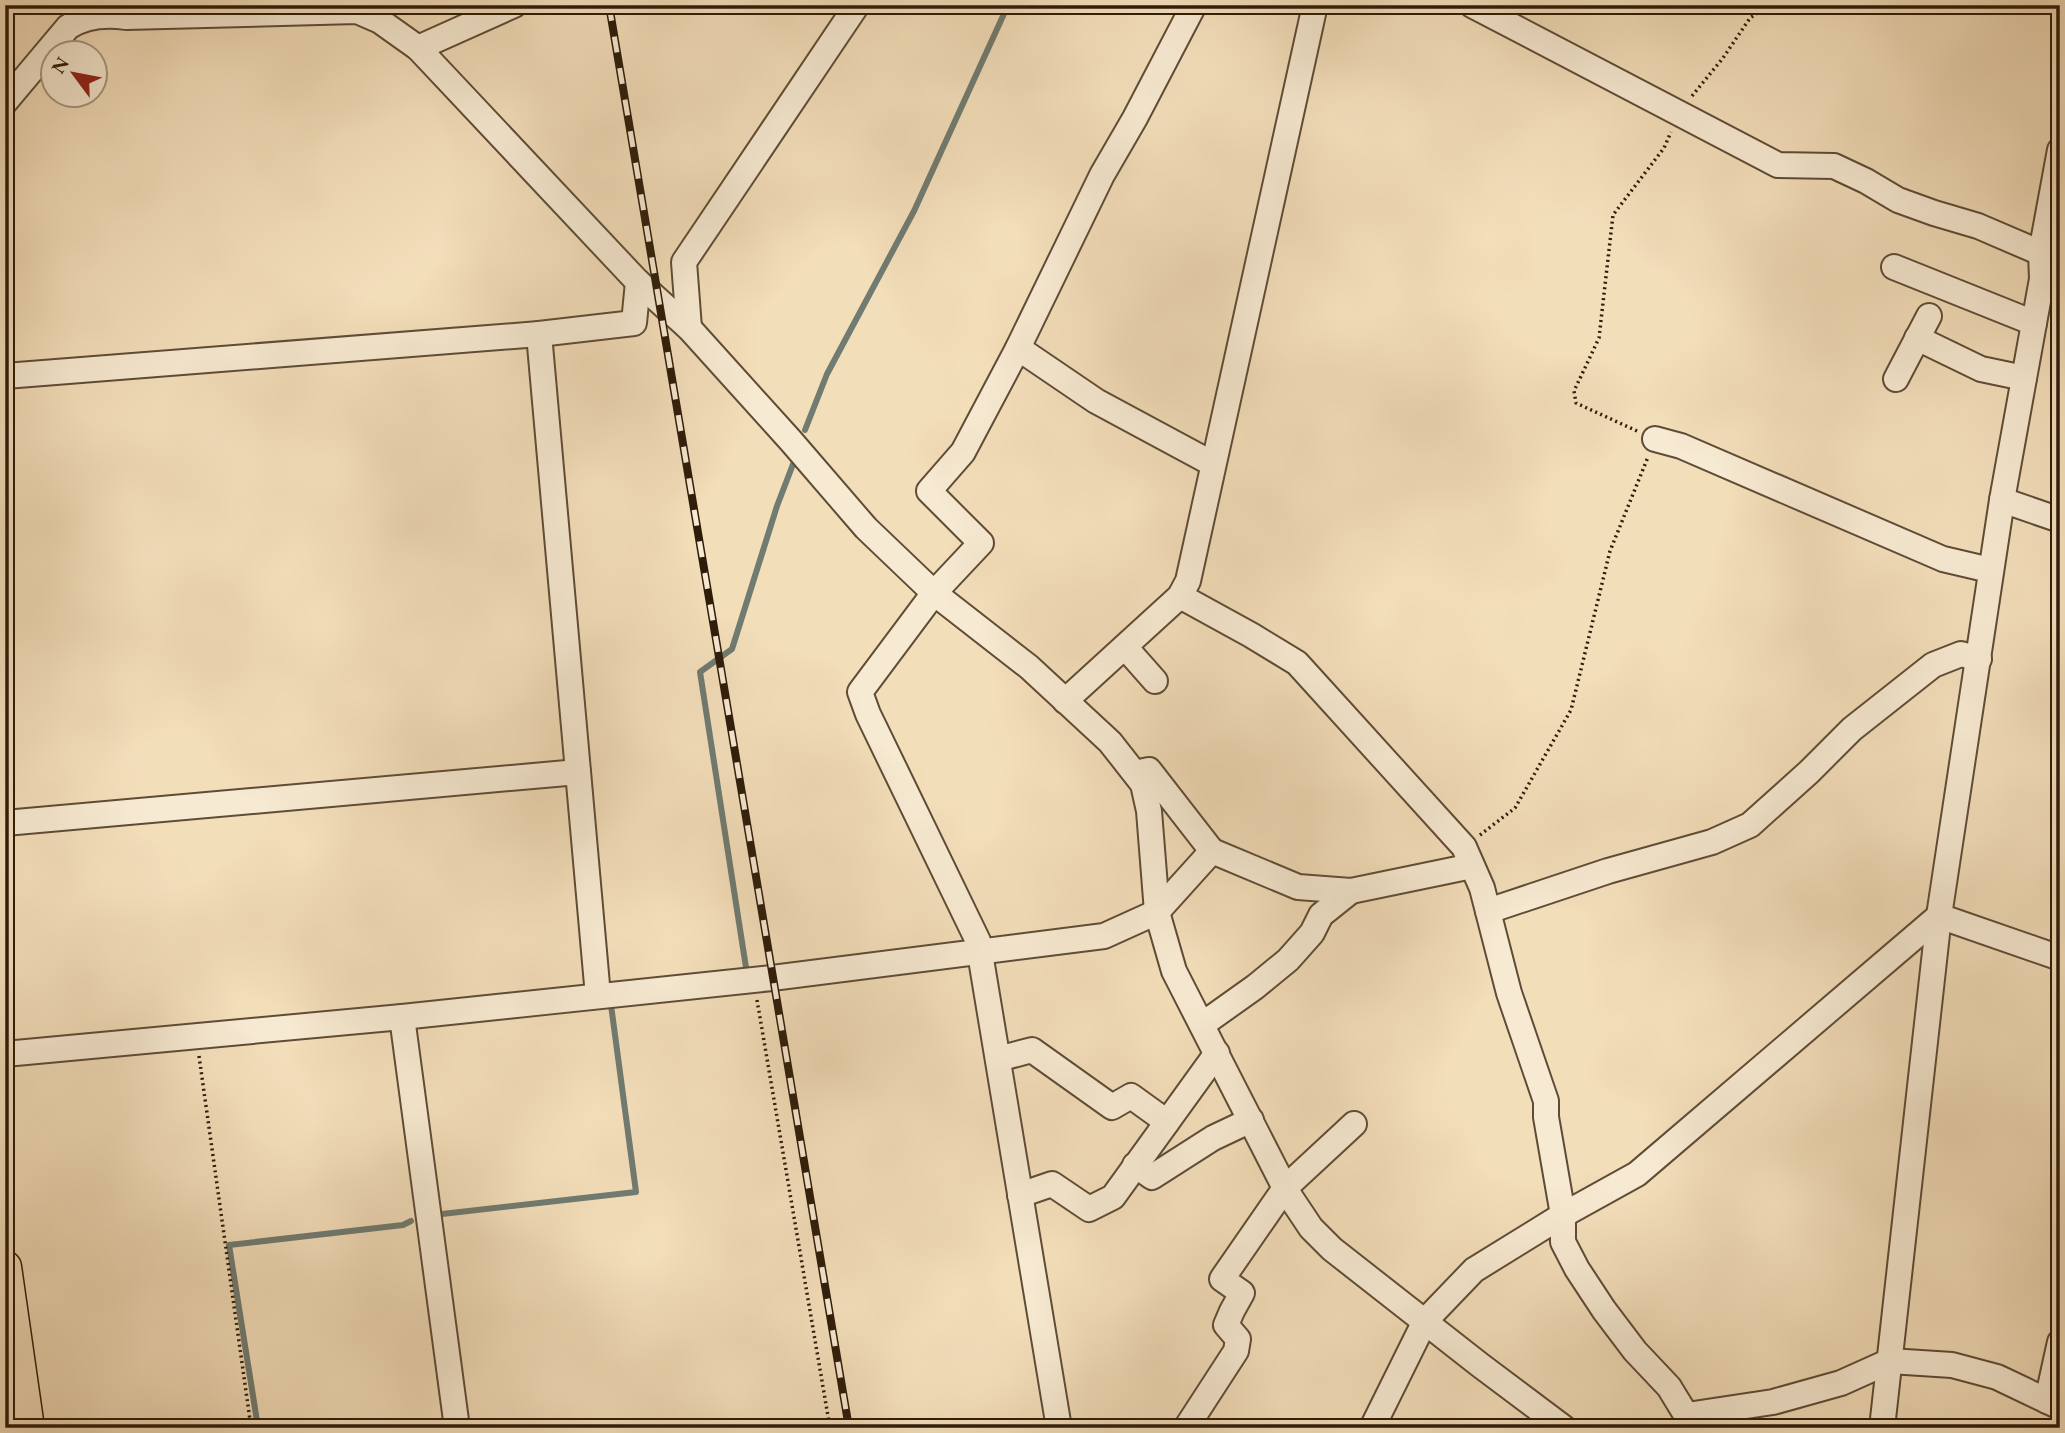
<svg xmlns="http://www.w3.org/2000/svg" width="2065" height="1433" font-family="'EB Garamond',serif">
	<rect width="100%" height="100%" fill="#f3deba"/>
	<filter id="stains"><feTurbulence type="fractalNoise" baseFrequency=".00286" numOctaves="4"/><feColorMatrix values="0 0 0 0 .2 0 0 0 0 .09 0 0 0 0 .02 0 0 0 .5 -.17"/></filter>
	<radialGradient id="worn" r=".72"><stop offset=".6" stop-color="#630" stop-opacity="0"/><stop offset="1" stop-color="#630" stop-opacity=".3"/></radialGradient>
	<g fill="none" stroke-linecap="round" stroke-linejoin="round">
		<g stroke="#707b71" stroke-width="6">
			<polyline points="805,430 827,374 914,211 1008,5"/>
			<polyline points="747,974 700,672 732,649 777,506 795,459"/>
			<polyline points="442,1214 636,1192 611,1005"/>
			<polyline points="255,1428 257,1421 229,1245 403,1225 411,1221"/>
		</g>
		<g stroke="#5f4c36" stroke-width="28">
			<g id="minor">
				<polyline points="1472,5 1778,165 1834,166 1866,181 1898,200 1934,213 1978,226 2041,253"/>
				<polyline points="418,48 514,5"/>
				<path d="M 5,102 L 68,27 C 85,16 105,14 126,17 L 357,11 L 380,21 L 418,48 L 638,282 L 689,328 L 791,441 L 866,528 L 934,593 L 1029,667 L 1110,742 L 1143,784 L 1149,811 L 1157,912 L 1174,971 L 1287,1192 L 1311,1228 L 1332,1249 L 1480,1365 L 1564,1428"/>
				<polyline points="1894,267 2034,323"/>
				<polyline points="689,328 684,262 857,5"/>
				<polyline points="539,334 598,996"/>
				<polyline points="1917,338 1981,369 2024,378"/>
				<polyline points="1018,348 1096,401 1213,464"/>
				<polyline points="5,376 539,334 634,323 638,282"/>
				<polyline points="1896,379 1929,316"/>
				<polyline points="1655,439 1681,446 1943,559 1990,570"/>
				<polyline points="2002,500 2060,520"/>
				<polyline points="1180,596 1251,635 1297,663 1464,847 1482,888 1509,993 1546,1101 1546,1117 1563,1215 1563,1242 1577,1269 1604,1310 1635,1351 1669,1387 1694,1428"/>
				<polyline points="1125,647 1155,681"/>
				<polyline points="1065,701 1180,596 1188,581 1315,5"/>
				<polyline points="1135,773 1149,770 1212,851"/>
				<polyline points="5,823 578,772"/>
				<polyline points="1488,911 1608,871 1712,842 1750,825 1809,772 1852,729 1933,665 1961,654 1979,659"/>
				<polyline points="1939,916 2060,958"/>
				<polyline points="402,1017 457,1428"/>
				<polyline points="1203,1024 1255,987 1288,960 1312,933 1321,915 1351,891"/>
				<polyline points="5,1054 402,1017 772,978 1104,936 1157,912 1212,851 1298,887 1351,891 1472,866"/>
				<polyline points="998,1059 1032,1050 1112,1107 1131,1096 1167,1122"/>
				<polyline points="1135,1165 1152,1177 1213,1138 1251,1120"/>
				<polyline points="1020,1195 1052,1184 1089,1209 1113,1197 1217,1053"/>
				<polyline points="2047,1401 2060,1342"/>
				<polyline points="1687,1415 1773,1402 1841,1383 1890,1361 1952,1365 1997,1377 2060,1407"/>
				<polyline points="1059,1428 978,941 868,714 860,692 934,593 981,543 929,491 963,452 1018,348 1102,175 1135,118 1194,5"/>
				<polyline points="1186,1428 1236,1351 1238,1339 1226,1325 1232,1311 1242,1293 1222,1279 1285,1188 1354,1124"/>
				<polyline points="1372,1428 1425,1321 1474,1270 1563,1215 1637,1174 1939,916"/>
				<polyline points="1882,1428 1939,916 2002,500 2042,279 2041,253 2060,150"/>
			</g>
		</g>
		<g stroke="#2e1c0a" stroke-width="35">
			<polyline id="major" points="5,1267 28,1428"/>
		</g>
		<g stroke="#2e1c0a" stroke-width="3.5" stroke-dasharray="2 3.5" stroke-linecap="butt">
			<polyline points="1692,96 1723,58 1750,18 1769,5"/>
			<polyline points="1637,431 1576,403 1574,391 1599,338 1613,215 1664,148 1671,132"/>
			<polyline points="1480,835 1515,808 1571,710 1610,551 1648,457"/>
			<polyline points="757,1000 830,1428"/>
			<polyline points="199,1056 250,1420 246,1428"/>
		</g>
		<use href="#minor" stroke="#f7ead2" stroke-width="24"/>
		<use href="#major" stroke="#f3deba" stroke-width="32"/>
		<g stroke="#2e1c0a" stroke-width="8">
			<polyline id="rail" points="609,5 849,1428"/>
		</g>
		<use href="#rail" stroke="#f7ead2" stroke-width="5" stroke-dasharray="16" stroke-linecap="butt"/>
	</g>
	<rect width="2065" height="1433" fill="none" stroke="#f3deba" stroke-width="28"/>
	<rect x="7" y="7" width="2051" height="1419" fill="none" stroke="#2e1c0a" stroke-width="3.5"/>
	<rect x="14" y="14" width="2037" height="1405" fill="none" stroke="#2e1c0a" stroke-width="2"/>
	<g transform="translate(74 74) rotate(302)"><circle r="33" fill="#f7ead2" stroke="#a79882" stroke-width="2"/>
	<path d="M0-5L12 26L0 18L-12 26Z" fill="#8f2418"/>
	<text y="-10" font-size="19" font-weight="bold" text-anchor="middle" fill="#2e1c0a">N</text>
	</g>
	<rect width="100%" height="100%" filter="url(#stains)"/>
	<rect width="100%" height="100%" fill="url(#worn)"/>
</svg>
